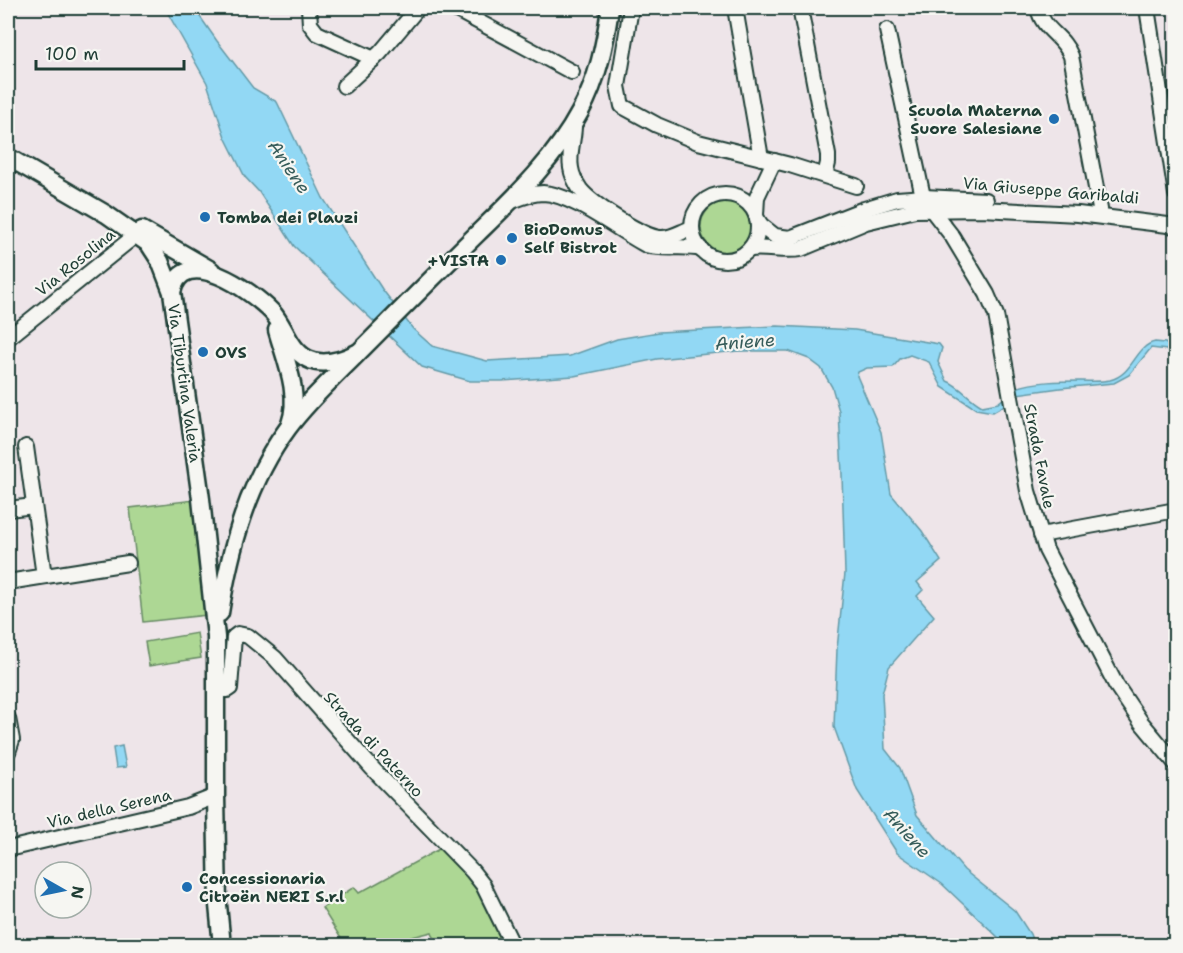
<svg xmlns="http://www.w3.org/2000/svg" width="1183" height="953" font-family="'Shantell Sans',sans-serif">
	<rect width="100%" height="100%" fill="#eee5e9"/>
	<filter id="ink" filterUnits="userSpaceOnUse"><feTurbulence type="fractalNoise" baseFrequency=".0167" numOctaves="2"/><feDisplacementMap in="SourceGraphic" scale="12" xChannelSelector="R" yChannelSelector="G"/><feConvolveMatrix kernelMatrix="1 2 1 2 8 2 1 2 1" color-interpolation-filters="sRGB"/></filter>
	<g filter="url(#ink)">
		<g fill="#add794" stroke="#668a64" stroke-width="1.5">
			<circle cx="726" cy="227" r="25"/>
			<polygon points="194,500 207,615 143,622 130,508"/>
			<polygon points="197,633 201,658 149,666 145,642"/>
			<polygon points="441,848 476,884 506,945 437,945 432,932 408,938 410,945 345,945 322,908 354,887 359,893"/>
		</g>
		<g fill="#92d8f4" stroke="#649aa7" stroke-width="1.5">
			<path d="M 165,8 L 194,8 L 217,41 L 253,88 L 277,102 L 323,198 L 382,289 L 413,329 L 432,346 L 487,361 L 570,356 L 617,339 L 659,332 L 777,326 L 855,330 L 939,344 L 942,348 L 938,362 L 947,381 C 960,386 969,399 982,406 L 998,403 L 1004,398 L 1005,405 L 993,412 L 976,409 L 942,387 L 929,362 L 910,355 L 900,359 L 893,367 L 867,368 L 858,372 L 857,376 L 881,432 L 891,494 L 922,531 L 941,561 L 917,582 L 923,590 L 917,596 L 934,616 L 889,667 L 882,694 L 885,749 L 900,768 L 917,815 L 964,870 L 1015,911 L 1030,934 L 1034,945 L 1003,945 L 1002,941 L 942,884 L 897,853 L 857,790 L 834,727 L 837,649 L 845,573 L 842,475 L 839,411 L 832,387 L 821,368 L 809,359 L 788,351 L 738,351 L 657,359 L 574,376 L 502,381 L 470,381 L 422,367 L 294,246 L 259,192 L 245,177 L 225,137 L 207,83 Z"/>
			<path d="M 1155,342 L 1165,343 L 1175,349 L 1175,354 L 1167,350 L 1151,348 L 1129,375 L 1114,383 L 1060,388 L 1017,394 L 1016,388 C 1035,381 1061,381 1081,381 C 1091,381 1100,382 1110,380 C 1134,374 1135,346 1155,342 Z"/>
			<polygon points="122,746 126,767 116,768 113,748"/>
		</g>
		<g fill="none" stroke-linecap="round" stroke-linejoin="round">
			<g stroke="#1f3d34" stroke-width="18">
				<g id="minor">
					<polyline points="309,8 310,24 317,33 374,59"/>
					<polyline points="453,8 572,72"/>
					<polyline points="631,8 618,86 622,106 657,125 698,142 790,165 856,186"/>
					<polyline points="735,8 761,158"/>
					<polyline points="800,8 828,155 828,163 825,175"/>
					<path d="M 1038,8 C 1043,31 1063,35 1071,56 L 1100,209"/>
					<polyline points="1147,8 1176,194"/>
					<polyline points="887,30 922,192 931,209 952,236 987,294 996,315 1028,491 1046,550 1116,685 1141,722 1176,764"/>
					<polyline points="344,86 380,53 418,8"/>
					<path d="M 574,122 C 575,137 568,153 571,168 C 572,175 576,183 580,189 C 591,203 645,239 662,238 C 673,238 682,231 692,228"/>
					<circle cx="725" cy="227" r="33"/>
					<path d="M 512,201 C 522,197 532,193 543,193 C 573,194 619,231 646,245 C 664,250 683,245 701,249"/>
					<polyline points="756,215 757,197 774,161"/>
					<polyline points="757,219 761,225 775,236 790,238 864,209 897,199 924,197 986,200"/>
					<path d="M 750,249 C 767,247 784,252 801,249 L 866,222 L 915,210 L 982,209 L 1078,214 L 1176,226"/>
					<polyline points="8,338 136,235"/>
					<polyline points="26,447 44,576"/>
					<polyline points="8,509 34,506"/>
					<polyline points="1041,535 1176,510"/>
					<polyline points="8,582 128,563"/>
					<polyline points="217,690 227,690 230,688 234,637 238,634 248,636 275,658 372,768 472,871 483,885 513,946"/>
					<polyline points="8,718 12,740 8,752"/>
					<polyline points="8,849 188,807 216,796"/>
				</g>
			</g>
			<g stroke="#1f3d34" stroke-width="21">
				<g id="major">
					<polyline points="8,157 106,214 149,244 160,261 172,292"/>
					<polyline points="142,230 211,270"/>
					<path d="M 277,330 C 285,359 301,394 290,424"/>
					<path d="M 220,613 C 230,548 248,482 288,428 C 308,401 333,378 356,355 C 397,314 437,273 478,233 C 516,196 555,159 580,112 C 598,79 605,44 610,8"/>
					<path d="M 222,946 L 218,905 L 216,796 L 216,637 L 201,499 L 172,292 C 183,242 252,291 272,312 C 285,326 289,350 308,359 C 324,367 343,360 357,353"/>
				</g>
			</g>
			<use href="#minor" stroke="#f6f6f2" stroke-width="14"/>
			<use href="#major" stroke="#f6f6f2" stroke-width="16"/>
		</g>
	</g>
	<g fill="#1f6fb2" stroke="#f6f6f2" stroke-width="2">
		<circle cx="1054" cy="119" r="6"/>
		<circle cx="205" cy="217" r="6"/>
		<circle cx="512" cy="238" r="6"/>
		<circle cx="501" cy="260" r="6"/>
		<circle cx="203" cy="352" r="6"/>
		<circle cx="187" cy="887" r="6"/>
	</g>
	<g text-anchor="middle" stroke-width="4.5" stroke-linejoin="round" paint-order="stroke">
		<g font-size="16" font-weight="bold" fill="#1f3d34" stroke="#f6f6f2" text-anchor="start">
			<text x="1042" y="116" text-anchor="end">Scuola Materna<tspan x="1042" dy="18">Suore Salesiane</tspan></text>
			<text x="217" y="223">Tomba dei Plauzi</text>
			<text x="524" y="235">BioDomus<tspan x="524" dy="18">Self Bistrot</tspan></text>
			<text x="489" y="266" text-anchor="end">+VISTA</text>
			<text x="215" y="358">OVS</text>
			<text x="199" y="884">Concessionaria<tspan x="199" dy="18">Citroën NERI S.r.l</tspan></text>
		</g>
		<g font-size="16" fill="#1f3d34" stroke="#f6f6f2">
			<text transform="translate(1051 190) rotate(5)" y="6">Via Giuseppe Garibaldi</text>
			<text transform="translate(75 262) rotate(-39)" y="6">Via Rosolina</text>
			<text transform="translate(185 383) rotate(82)" y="6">Via Tiburtina Valeria</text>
			<text transform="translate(1040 456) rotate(79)" y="6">Strada Favale</text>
			<text transform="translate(374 744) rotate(47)" y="6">Strada di Paterno</text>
			<text transform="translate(109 808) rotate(-13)" y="6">Via della Serena</text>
		</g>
		<g font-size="18" font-style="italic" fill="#365c5a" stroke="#f6f6f2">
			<text transform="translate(289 167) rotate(56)" y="6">Aniene</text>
			<text transform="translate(745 342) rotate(-4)" y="6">Aniene</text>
			<text transform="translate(907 833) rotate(48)" y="6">Aniene</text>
		</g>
	</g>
	<rect width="1183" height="953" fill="none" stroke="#f6f6f2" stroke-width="30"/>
	<rect x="15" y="15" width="1153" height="923" fill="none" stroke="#1f3d34" stroke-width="2" filter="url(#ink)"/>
	<g transform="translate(63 890) rotate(99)"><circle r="28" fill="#f6f6f2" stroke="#a0aca6" stroke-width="1.5"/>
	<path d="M0-4.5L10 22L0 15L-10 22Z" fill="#1f6fb2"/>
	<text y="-9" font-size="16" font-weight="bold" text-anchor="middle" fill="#1f3d34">N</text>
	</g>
	<path d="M36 60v9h148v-9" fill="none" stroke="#1f3d34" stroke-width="3"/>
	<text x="45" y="60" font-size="18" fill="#1f3d34" stroke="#f6f6f2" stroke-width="4.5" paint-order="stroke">100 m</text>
</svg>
